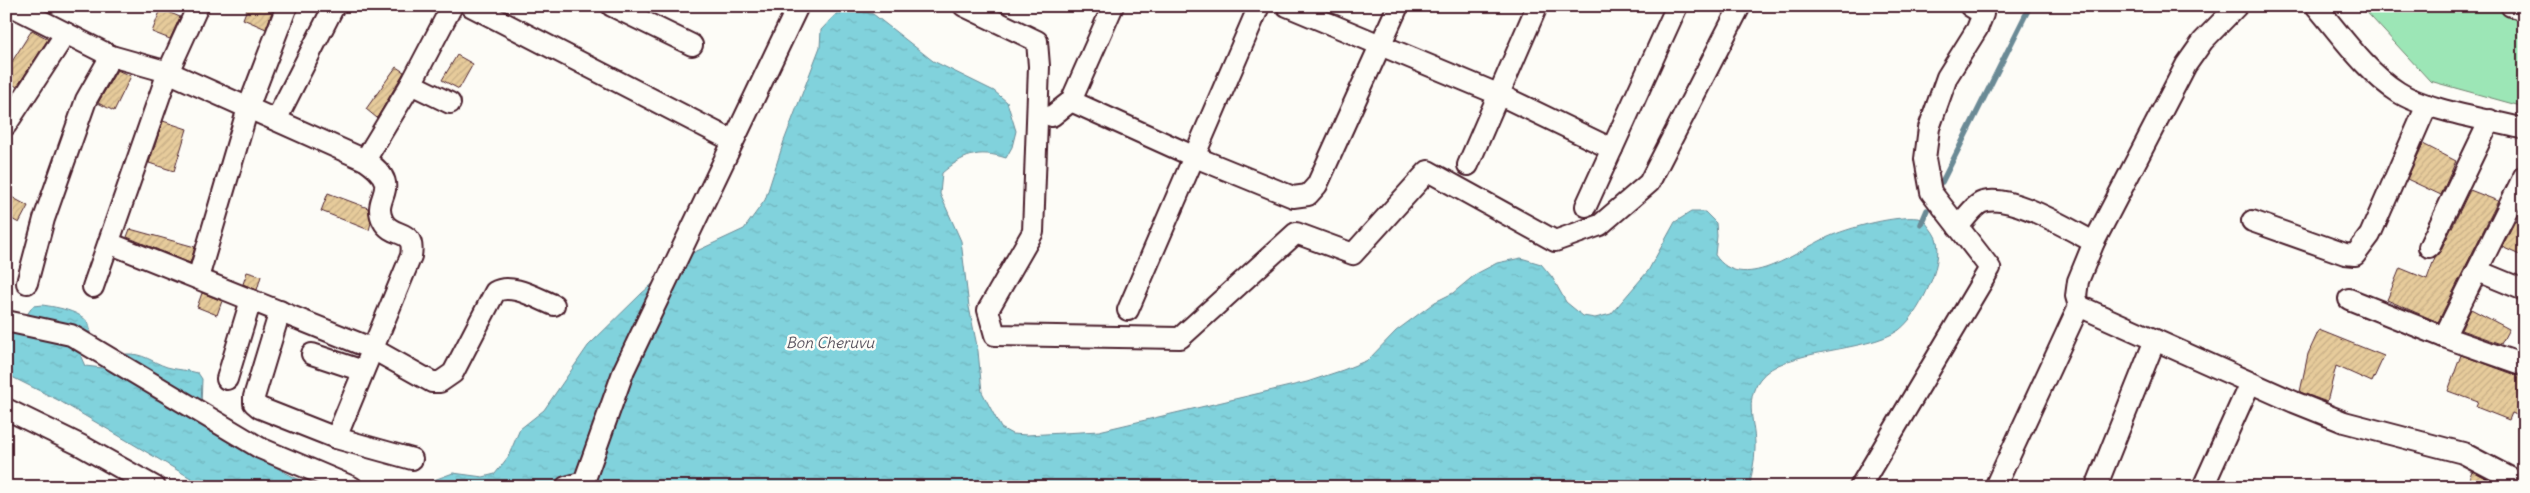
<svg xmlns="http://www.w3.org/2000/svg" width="2530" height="493" font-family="Delius,sans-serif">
	<defs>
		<pattern id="water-ripples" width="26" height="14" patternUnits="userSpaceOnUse" patternTransform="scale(1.25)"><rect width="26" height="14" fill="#81d2dc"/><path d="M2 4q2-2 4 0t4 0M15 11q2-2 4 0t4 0" fill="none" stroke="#71b4bd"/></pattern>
		<pattern id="building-hatch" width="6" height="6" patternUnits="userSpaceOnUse" patternTransform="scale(1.25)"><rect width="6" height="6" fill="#e6cb9b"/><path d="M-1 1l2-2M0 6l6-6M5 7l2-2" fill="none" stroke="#c7ae86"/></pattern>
	</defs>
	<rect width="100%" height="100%" fill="#fdfcf7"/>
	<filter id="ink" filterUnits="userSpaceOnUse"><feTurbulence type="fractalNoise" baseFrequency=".02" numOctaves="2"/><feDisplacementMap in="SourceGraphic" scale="10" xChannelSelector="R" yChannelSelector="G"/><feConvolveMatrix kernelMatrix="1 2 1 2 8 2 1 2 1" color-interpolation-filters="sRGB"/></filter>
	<g filter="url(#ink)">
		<polygon fill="#9ce6b6" stroke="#738270" points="2361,6 2524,6 2524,107 2430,81"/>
		<g fill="url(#water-ripples)" stroke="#6b8a95">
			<path d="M 855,9 L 873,14 L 933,61 L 994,91 L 1007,102 L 1016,131 L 1012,147 L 1006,158 C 978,149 963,155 942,173 L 940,194 L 961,241 L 969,307 L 978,351 L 982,392 L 1001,428 L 1012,434 L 1027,435 L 1099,431 L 1307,382 L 1343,370 L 1368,360 L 1396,331 L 1435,302 L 1453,293 L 1476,274 L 1497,263 L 1521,258 L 1541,264 L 1552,277 L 1566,302 L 1583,316 L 1595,318 L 1611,314 L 1648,271 L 1675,222 L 1691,212 L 1705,212 L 1716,223 L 1717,236 L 1715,255 C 1742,295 1795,252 1826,238 C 1847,228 1901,213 1923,219 C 1927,225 1933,231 1936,238 C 1941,251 1935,274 1929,286 C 1923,300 1912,320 1899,330 C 1866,353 1783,348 1760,379 C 1743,402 1756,424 1755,449 C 1755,461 1751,474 1750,487 L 423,487 L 434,480 L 453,473 L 483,477 L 495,474 L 508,457 L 520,429 L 544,410 L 588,346 L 642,293 L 684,257 L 744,229 L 765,200 L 784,141 L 820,47 L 821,30 L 839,11 Z"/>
			<path d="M 42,305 C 56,307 91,312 90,331 C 89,341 83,348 81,357 L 85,366 L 111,369 L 126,354 C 143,353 152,362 167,367 C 177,370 188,370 198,373 L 202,379 L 201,407 C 236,436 274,475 320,487 L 206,487 L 58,400 L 6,374 L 6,317 L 26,316 L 33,306 Z"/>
		</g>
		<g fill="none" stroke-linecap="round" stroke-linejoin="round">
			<g stroke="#6b8a95" stroke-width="5.5">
				<polyline points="1942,182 2030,6"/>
				<polyline points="1921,224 1927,210"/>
			</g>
		</g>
		<g fill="url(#building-hatch)" stroke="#4a1f2b">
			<polygon points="248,6 274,6 266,29 243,19"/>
			<polygon points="161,9 180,17 170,39 152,32"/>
			<polygon points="32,30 48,39 17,87 6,80 6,71"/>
			<polygon points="457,55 473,64 459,89 442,80"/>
			<polygon points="396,67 404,72 377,118 366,109"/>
			<polygon points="117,70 131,76 114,111 98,103"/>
			<polygon points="163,121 187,129 174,171 149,163"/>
			<polygon points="2423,144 2456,161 2441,195 2407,179"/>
			<polygon points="2470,190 2498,201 2438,322 2387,300 2400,268 2427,279 2435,257 2440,252"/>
			<polygon points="328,193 368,208 371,223 369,230 321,211"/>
			<polygon points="6,194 28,206 19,223 6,216"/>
			<polygon points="2515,221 2524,225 2524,257 2502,247"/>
			<polygon points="130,229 195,247 190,263 127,237"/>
			<polygon points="247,272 261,276 257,290 243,284"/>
			<polygon points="202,293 222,301 217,315 197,307"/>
			<polygon points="2471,309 2509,329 2501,344 2461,330"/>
			<polygon points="2319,330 2384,356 2372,382 2336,366 2327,402 2300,392 2308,354"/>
			<polygon points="2461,355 2524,378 2524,418 2512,413 2509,420 2476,407 2478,402 2448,391"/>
			<polygon points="2472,471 2502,487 2466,487"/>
		</g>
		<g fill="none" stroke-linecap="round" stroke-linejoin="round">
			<g stroke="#4a1f2b" stroke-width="24">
				<g id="minor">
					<path d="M 12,6 L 111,56 L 168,72 L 365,160 C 406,188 370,196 383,221 C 392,239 416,227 411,256 L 336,438 L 260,408 L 254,403 L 254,397 L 280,311"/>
					<polyline points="471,6 733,141"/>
					<polyline points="612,6 692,45"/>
					<polyline points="964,6 1037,41 1039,66 1033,232 988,310 995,335 1180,338 1296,233 1353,254 1428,171 1555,241 1600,225 1649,183 1740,6"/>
					<polyline points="1287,6 1500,95 1612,149"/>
					<path d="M 2316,6 C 2341,35 2365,71 2398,92 C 2425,110 2490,120 2524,129"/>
					<polyline points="2511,6 2524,10"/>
					<polyline points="411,84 450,103"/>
					<polyline points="1071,101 1195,157 1293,197 1308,195 1317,185 1398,6"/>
					<polyline points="1052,116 1071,101 1113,6"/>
					<polyline points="276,120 334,6"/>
					<polyline points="6,125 66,33"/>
					<polyline points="365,160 411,84 452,6"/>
					<polyline points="1468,165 1537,6"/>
					<polyline points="2524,176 2444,337 2524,365"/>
					<polyline points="1586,206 1677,6"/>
					<polyline points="2252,221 2345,254 2355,255 2370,235 2427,105"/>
					<path d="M 1958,227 C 1964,220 1974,205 1983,202 C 2011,193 2068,229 2094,242"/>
					<path d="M 109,243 L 373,349 L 432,382 L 440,382 L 453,373 L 495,292 C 511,282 538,299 554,305"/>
					<polyline points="2429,247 2490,120"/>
					<polyline points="2478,271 2524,290"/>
					<polyline points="198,278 248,108 287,6"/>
					<polyline points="27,283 44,219 86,100 111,56"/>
					<polyline points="93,287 168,72 198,6"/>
					<polyline points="2349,299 2444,337"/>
					<polyline points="2079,306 2294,402 2344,422 2463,453 2524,485"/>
					<polyline points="1128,310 1259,6"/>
					<polyline points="6,321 71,335 260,448 352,487"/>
					<polyline points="312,354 363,371"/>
					<polyline points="227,379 251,300"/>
					<polyline points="6,409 80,445 155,487"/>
					<polyline points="336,438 412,459"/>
					<polyline points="566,487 584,482 624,370 798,6"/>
					<polyline points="1860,487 1990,268 1931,192 1925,159 1929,128 1947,77 1977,29 1983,14 1970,6"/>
					<polyline points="1995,487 2079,306 2076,296 2078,281 2094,242 2186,65 2203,41 2237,6"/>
					<polyline points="2096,487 2155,340"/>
					<polyline points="2203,487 2250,383"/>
				</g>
			</g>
			<use href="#minor" stroke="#fdfcf7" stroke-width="20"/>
		</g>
	</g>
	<g text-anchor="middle" stroke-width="5" stroke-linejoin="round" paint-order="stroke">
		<g font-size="15" font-style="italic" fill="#5a5560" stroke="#fdfcf7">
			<text x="830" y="348">Bon Cheruvu</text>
		</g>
	</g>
	<rect width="2530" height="493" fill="none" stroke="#fdfcf7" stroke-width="25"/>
	<rect x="12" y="12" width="2505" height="468" fill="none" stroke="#4a1f2b" stroke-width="2" filter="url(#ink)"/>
</svg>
